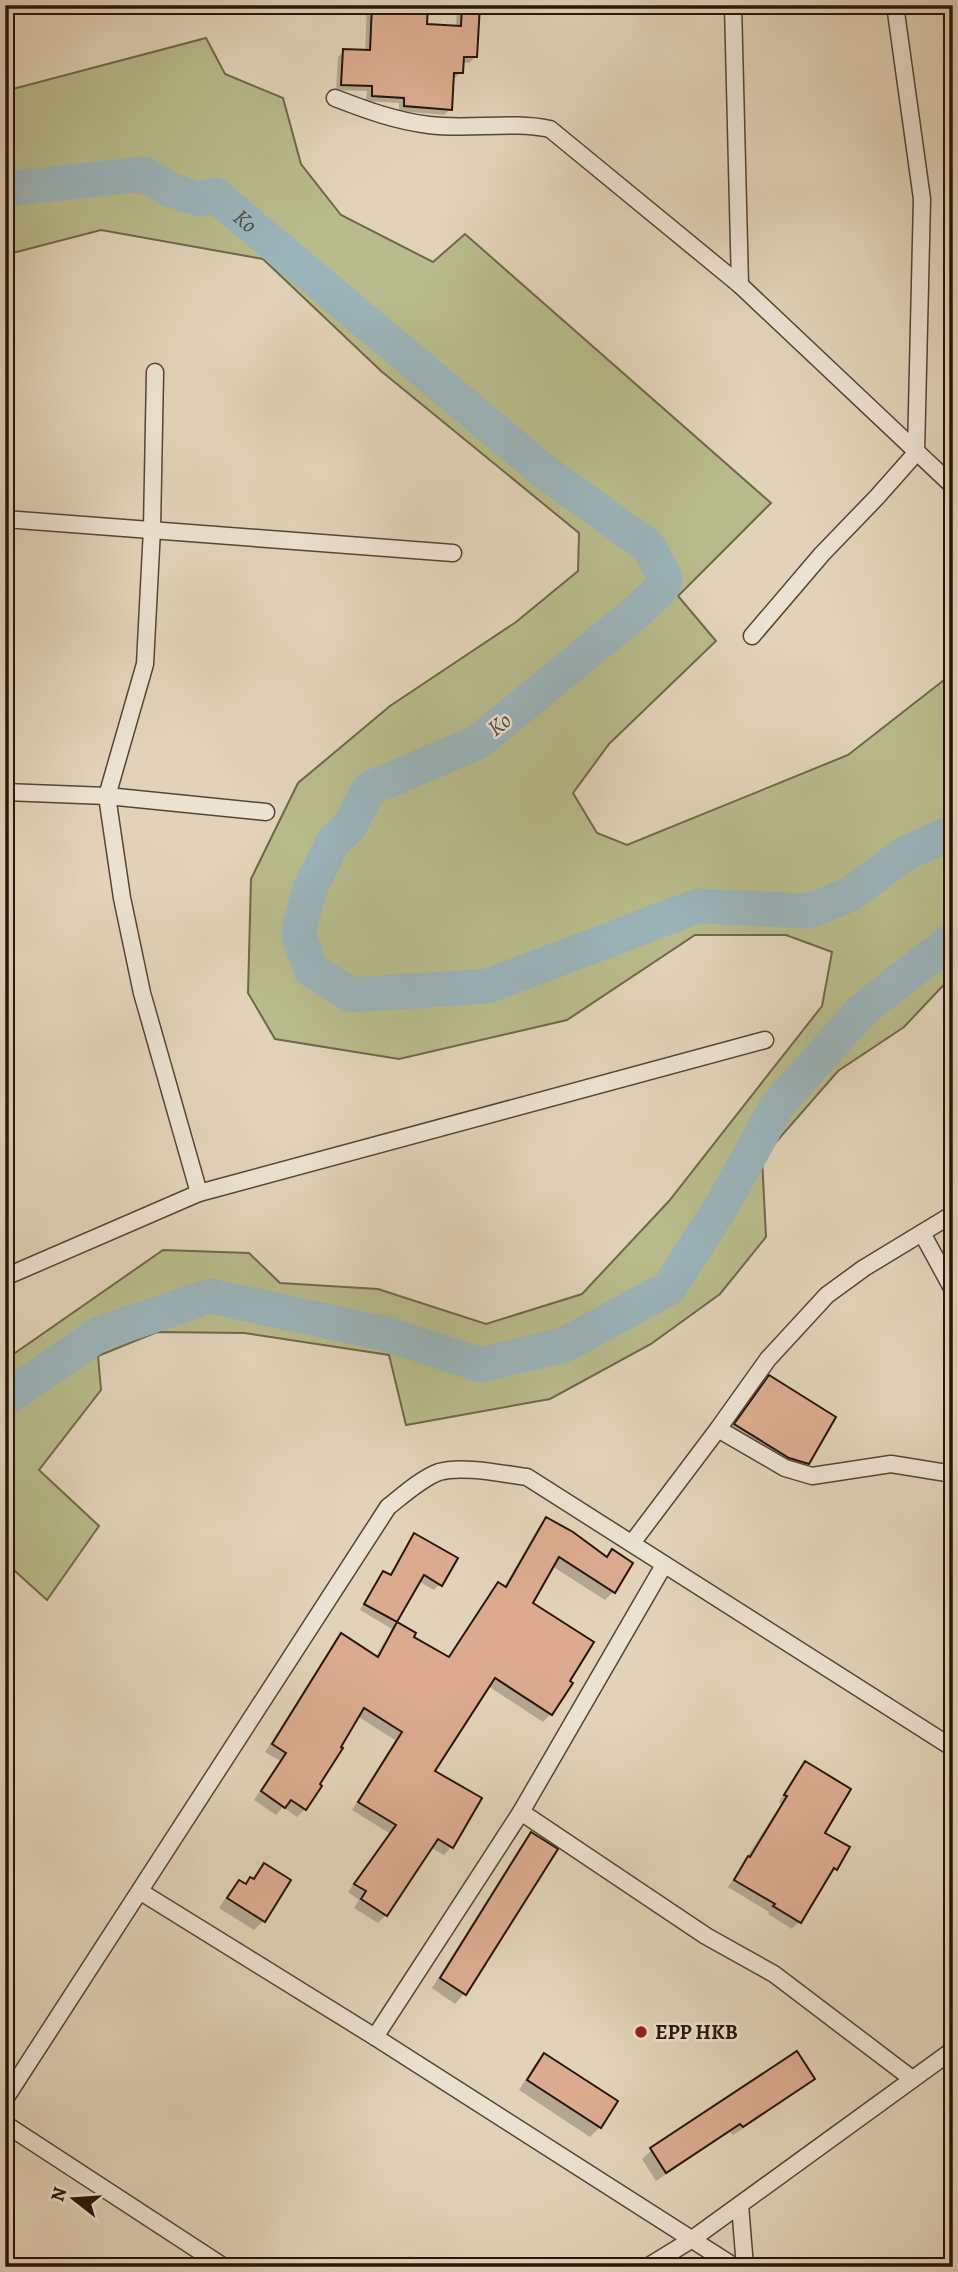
<svg xmlns="http://www.w3.org/2000/svg" width="958" height="2272" font-family="Alegreya,serif">
	<rect width="100%" height="100%" fill="#e2d3b8"/>
	<filter id="stains"><feTurbulence type="fractalNoise" baseFrequency=".00286" numOctaves="4"/><feColorMatrix values="0 0 0 0 .2 0 0 0 0 .09 0 0 0 0 .02 0 0 0 .5 -.17"/></filter>
	<radialGradient id="worn" r=".72"><stop offset=".6" stop-color="#630" stop-opacity="0"/><stop offset="1" stop-color="#630" stop-opacity=".3"/></radialGradient>
	<polygon fill="#b8bb8b" stroke="#70684b" stroke-width="2" points="206,38 225,74 283,98 301,164 341,215 433,262 465,234 771,503 678,596 716,641 609,744 573,793 597,833 627,845 848,755 953,673 953,975 904,1027 838,1071 762,1158 766,1237 720,1294 651,1344 550,1399 406,1425 389,1355 244,1333 157,1332 98,1356 101,1390 39,1470 99,1526 47,1600 5,1562 5,1360 163,1250 249,1253 280,1283 378,1289 486,1324 582,1294 669,1201 822,1006 832,952 786,935 695,935 567,1020 399,1059 275,1039 248,993 251,879 298,783 390,706 516,622 578,571 579,533 381,371 263,259 101,230 5,255 5,91"/>
	<g fill="#0003">
		<polygon points="367,5 426,5 425,26 456,27 457,5 486,5 486,11 477,17 475,57 469,63 462,62 461,72 455,78 452,78 450,109 444,115 399,111 399,103 366,101 367,91 336,90 338,57 344,51 365,52"/>
		<polygon points="953,1246 953,1273 943,1254"/>
		<polygon points="770,1377 808,1463 798,1473 726,1434 760,1387"/>
		<polygon points="546,1519 606,1558 612,1551 631,1563 613,1592 605,1600 552,1566 530,1604 568,1682 571,1684 551,1714 543,1722 488,1686 432,1771 480,1799 451,1847 444,1855 430,1847 386,1915 378,1923 354,1908 359,1900 348,1892 389,1833 352,1810 395,1740 357,1716 305,1809 297,1817 283,1807 276,1815 254,1800 280,1761 265,1752 334,1644 341,1636 376,1657 389,1632 372,1663 376,1665 394,1631 390,1631 392,1629 360,1610 378,1579 384,1573 389,1576 409,1541 415,1535 440,1584 434,1590 418,1581 394,1623 414,1634 412,1638 448,1658 491,1592 499,1584 504,1587 539,1527"/>
		<polygon points="805,1763 822,1833 836,1869 828,1875 799,1922 792,1929 768,1914 769,1912 728,1887 781,1804 779,1802 798,1770"/>
		<polygon points="532,1835 556,1850 464,1994 455,2004 432,1988 522,1844"/>
		<polygon points="264,1865 263,1921 254,1930 219,1908 230,1891 239,1882 245,1886"/>
		<polygon points="545,2055 616,2101 600,2127 590,2137 519,2090 535,2064"/>
		<polygon points="812,2079 803,2088 733,2135 730,2132 656,2181 642,2159 652,2150"/>
		<polygon points="410,2256 427,2267 401,2267"/>
	</g>
	<g fill="none" stroke-linecap="round" stroke-linejoin="round">
		<g stroke="#9bb4ba" stroke-width="35">
			<path id="s1" d="M 5,189 L 144,174 L 170,190 L 200,199 L 215,195 L 542,470 L 648,546 L 665,578 L 662,588 L 634,614 L 478,742 L 369,789 L 349,827 L 333,842 L 311,886 L 298,933 L 311,970 L 351,995 L 488,986 L 698,906 L 809,911 L 849,895 L 906,853 L 953,832"/>
			<polyline points="5,1399 99,1334 210,1296 386,1334 481,1365 564,1345 669,1288 724,1202 777,1106 862,1010 953,939"/>
		</g>
	</g>
	<g fill="#dcab8f" stroke="#27160b" stroke-width="2">
		<polygon points="372,5 428,5 427,24 461,26 462,5 480,5 477,57 464,57 463,73 454,73 452,110 404,106 404,98 372,96 372,86 341,85 343,49 370,50"/>
		<polygon points="769,1375 836,1417 809,1464 789,1458 734,1424"/>
		<polygon points="546,1517 573,1532 607,1557 612,1549 633,1563 615,1593 559,1557 533,1603 594,1642 570,1681 573,1683 552,1715 495,1678 435,1771 482,1798 453,1848 438,1839 387,1916 361,1899 366,1891 354,1884 396,1825 358,1802 402,1732 364,1708 341,1747 343,1748 320,1784 322,1786 306,1810 291,1800 285,1808 261,1791 286,1753 272,1744 341,1633 378,1657 397,1622 416,1633 414,1637 449,1657 498,1582 506,1587"/>
		<polygon points="414,1533 458,1558 442,1586 424,1575 397,1622 364,1604 383,1571 391,1575"/>
		<polygon points="805,1761 851,1789 825,1833 850,1847 837,1870 834,1868 801,1923 773,1906 775,1904 734,1880 748,1856 750,1857 787,1796 784,1795"/>
		<polygon points="531,1832 558,1849 466,1995 440,1978"/>
		<polygon points="264,1863 291,1880 265,1922 227,1898 239,1880 246,1884 250,1877 254,1879"/>
		<polygon points="797,2051 815,2079 743,2127 740,2124 666,2173 650,2148"/>
		<polygon points="544,2053 618,2101 601,2128 527,2080"/>
	</g>
	<g fill="none" stroke-linecap="round" stroke-linejoin="round">
		<g stroke="#564536" stroke-width="19">
			<g id="street">
				<polyline points="733,5 740,285"/>
				<path d="M 335,98 C 366,110 396,121 429,125 C 469,130 511,121 550,129 L 740,285 L 953,486"/>
				<polyline points="155,372 152,529 145,664 107,796 122,898 142,993 199,1193"/>
				<polyline points="5,519 453,553"/>
				<polyline points="752,636 822,554 877,497 916,453 922,199 895,5"/>
				<polyline points="5,792 107,796 266,812"/>
				<polyline points="922,1233 953,1290"/>
				<polyline points="5,1277 199,1193 765,1040"/>
				<polyline points="718,1429 785,1468 812,1476 891,1464 953,1474"/>
				<polyline points="632,1543 718,1429 768,1359 827,1295 864,1268 953,1214"/>
				<polyline points="521,1812 664,1565"/>
				<polyline points="141,1892 375,2037 735,2267"/>
				<polyline points="375,2037 521,1812 706,1936 774,1974 911,2078"/>
				<path d="M 5,2099 L 388,1507 C 402,1496 422,1478 439,1472 C 462,1465 503,1474 527,1477 L 953,1748"/>
				<polyline points="5,2124 224,2267"/>
				<polyline points="740,2205 745,2267"/>
				<polyline points="647,2267 691,2240 953,2050"/>
			</g>
		</g>
		<use href="#street" stroke="#ece2d1" stroke-width="16"/>
	</g>
	<circle fill="#8f2418" stroke="#ece2d1" stroke-width="2.5" cx="641" cy="2032" r="7"/>
	<g text-anchor="middle" stroke-width="5" stroke-linejoin="round" paint-order="stroke">
		<g font-size="21" font-weight="bold" fill="#27160b" stroke="#ece2d1" text-anchor="start">
			<text x="655" y="2039">EPP HKB</text>
		</g>
		<g font-size="23" font-style="italic" fill="#504d48" stroke="#ece2d1">
			<text dy="8" stroke="none"><textPath href="#s1" startOffset="257">Ko</textPath></text>
			<text transform="translate(499 724) rotate(-39)" y="8">Ko</text>
		</g>
	</g>
	<rect width="958" height="2272" fill="none" stroke="#e2d3b8" stroke-width="28"/>
	<rect x="7" y="7" width="944" height="2258" fill="none" stroke="#27160b" stroke-width="3.5"/>
	<rect x="14" y="14" width="930" height="2244" fill="none" stroke="#27160b" stroke-width="2"/>
	<g transform="translate(74 2199) rotate(287)" stroke="#ece2d1" stroke-width="5" paint-order="stroke">
	<path d="M0-5L12 26L0 18L-12 26Z" fill="#27160b"/>
	<text y="-10" font-size="19" font-weight="bold" text-anchor="middle" fill="#27160b">N</text>
	</g>
	<rect width="100%" height="100%" filter="url(#stains)"/>
	<rect width="100%" height="100%" fill="url(#worn)"/>
</svg>
